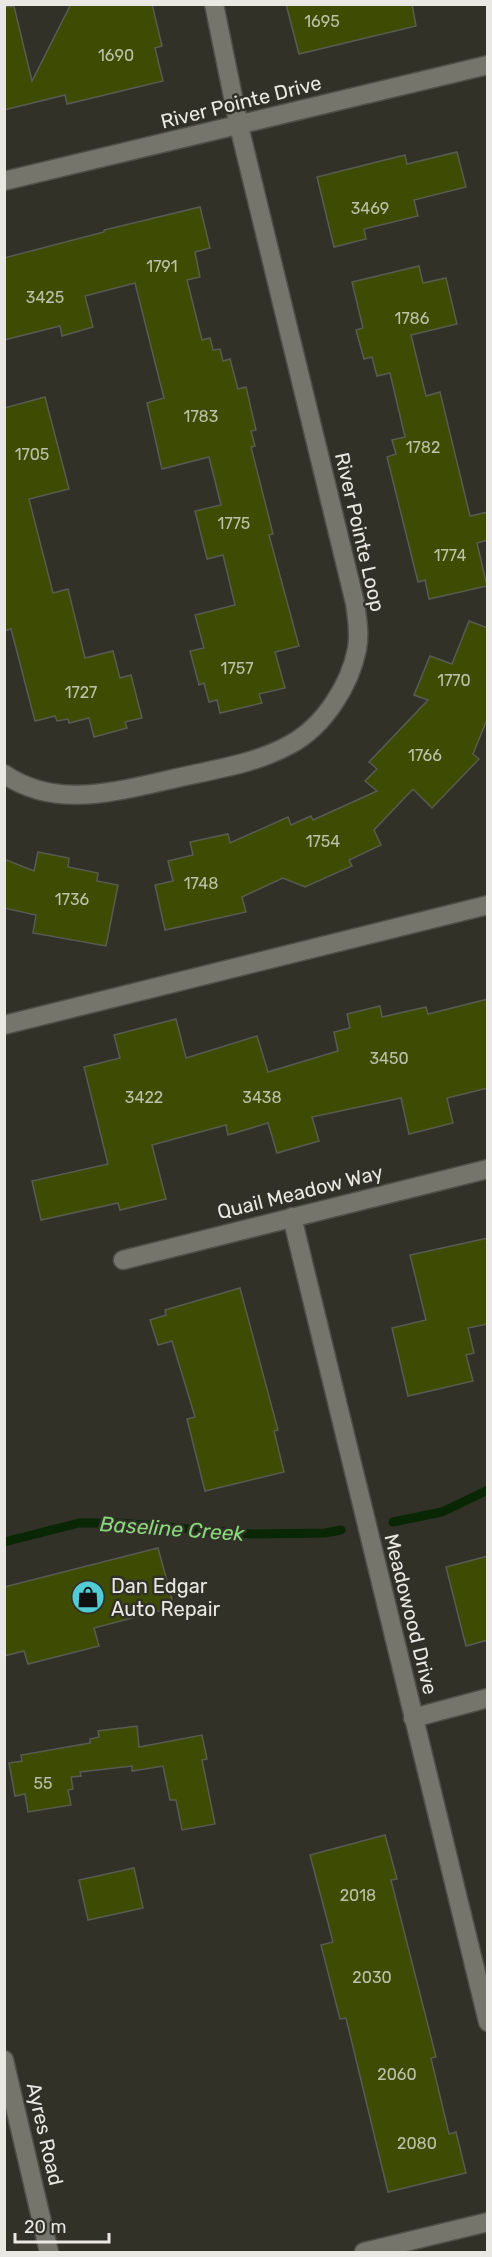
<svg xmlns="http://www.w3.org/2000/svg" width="492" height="2257" font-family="Rubik,sans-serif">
	<rect width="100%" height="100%" fill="#323128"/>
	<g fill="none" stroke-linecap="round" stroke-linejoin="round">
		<g stroke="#092705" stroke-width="9">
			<polyline points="393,1522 442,1512 488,1490"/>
			<polyline points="4,1542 79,1523 119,1523 252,1534 325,1533 341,1530"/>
		</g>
	</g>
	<g fill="#3e4c03" stroke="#585b52" stroke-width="1.5">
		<polygon points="71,4 152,4 162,46 155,48 163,81 67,104 65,95 4,110 4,7 14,6 32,81"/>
		<polygon points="286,4 412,4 416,26 299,54"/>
		<polygon points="457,152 466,187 414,200 418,216 364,229 366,239 334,247 317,177 405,155 407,164"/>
		<polygon points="200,207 210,248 195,252 200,277 187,280 202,340 210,338 213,350 220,349 223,361 230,359 238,389 246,387 256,430 251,431 255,446 251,447 273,534 269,535 299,646 275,652 285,688 259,694 262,703 220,713 217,700 209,702 204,683 199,685 190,651 204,648 195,615 235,605 223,555 207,559 195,511 221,505 209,457 162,469 147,403 164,398 135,283 85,296 93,327 62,336 60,326 4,340 4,258 104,232 104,230"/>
		<polygon points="419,266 423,283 446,278 457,324 411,335 426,396 440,392 470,516 488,512 488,540 477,543 487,586 429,599 425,580 418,582 387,457 396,454 392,440 405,437 390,373 377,376 372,357 364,359 356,330 363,328 352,282"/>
		<polygon points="45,397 69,489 29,499 53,593 68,589 85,658 113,651 120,678 131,675 142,718 125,722 127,728 94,737 89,718 69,723 68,719 57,721 55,716 35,721 11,629 4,631 4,408"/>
		<polygon points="469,621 488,628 488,717 473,754 479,759 432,808 413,789 374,830 381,845 349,860 352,866 305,887 283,878 242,897 246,912 165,930 155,885 173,881 168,861 193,855 190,842 228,834 230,843 288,817 291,825 311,816 313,820 377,791 365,781 377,769 369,762 428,700 414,695 430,656 452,664"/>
		<polygon points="38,852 69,858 68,867 98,873 97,881 118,885 106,946 33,933 36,915 4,908 4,859 34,871"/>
		<polygon points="488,999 488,1088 447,1098 453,1123 409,1134 401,1098 312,1117 319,1141 277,1153 268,1123 228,1135 226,1125 152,1145 166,1199 120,1210 118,1203 41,1220 32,1181 108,1164 84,1067 120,1058 114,1035 176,1019 186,1058 257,1036 268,1072 338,1051 334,1032 350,1028 347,1014 380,1006 382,1017 426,1007 428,1014"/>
		<polygon points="488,1238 488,1324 468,1328 474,1353 466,1355 473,1381 408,1396 392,1328 426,1320 410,1255"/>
		<polygon points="240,1288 278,1430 274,1431 284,1472 205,1491 187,1419 195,1417 172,1341 158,1345 150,1320 166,1315 165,1310"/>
		<polygon points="158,1548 174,1607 94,1628 99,1646 28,1664 24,1651 4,1656 4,1587"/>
		<polygon points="488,1556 488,1640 466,1646 446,1567"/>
		<polygon points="137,1726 139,1747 202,1735 207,1759 202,1760 215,1824 182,1830 176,1800 170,1800 163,1766 132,1771 132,1766 80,1772 81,1776 71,1777 73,1789 68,1790 71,1805 28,1812 25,1794 15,1796 9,1763 22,1761 21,1755 90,1743 90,1739 99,1737 98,1731"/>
		<polygon points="385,1835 397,1879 391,1880 436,2057 431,2058 449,2134 456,2132 466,2173 388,2192 346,2018 340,2019 321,1945 333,1942 310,1855"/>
		<polygon points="134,1868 143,1908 88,1920 79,1880"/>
	</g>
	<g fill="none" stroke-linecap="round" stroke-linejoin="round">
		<g stroke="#504f47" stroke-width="21">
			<g id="street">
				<polyline points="4,181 488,65"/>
				<path d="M 4,774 C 55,809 113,792 168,780 C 209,770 254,765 291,744 C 324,726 350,685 357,649 C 360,633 357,618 355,603 L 239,126 L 214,4"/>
				<polyline points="4,1025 488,905"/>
				<polyline points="292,1217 488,2022"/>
				<polyline points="123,1260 488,1169"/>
				<polyline points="413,1718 488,1698"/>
			</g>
		</g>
		<g stroke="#504f47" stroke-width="21">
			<g id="secondary">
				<polyline points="4,2060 49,2252"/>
				<polyline points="364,2252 488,2222"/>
			</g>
		</g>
		<use href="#street" stroke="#76756b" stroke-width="18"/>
		<use href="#secondary" stroke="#76756b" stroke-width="18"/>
	</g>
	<defs>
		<g id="shop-disc" transform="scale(1.725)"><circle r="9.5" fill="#51ccd5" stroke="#323128"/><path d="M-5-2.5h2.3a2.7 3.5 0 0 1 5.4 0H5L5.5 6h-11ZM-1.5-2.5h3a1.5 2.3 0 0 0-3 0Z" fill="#111"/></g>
	</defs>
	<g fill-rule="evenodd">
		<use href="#shop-disc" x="88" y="1597"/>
	</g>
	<g text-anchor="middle" stroke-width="5" stroke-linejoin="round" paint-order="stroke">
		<g font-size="16" fill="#bec1aa">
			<text x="322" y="27">1695</text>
			<text x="116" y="61">1690</text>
			<text x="370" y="214">3469</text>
			<text x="162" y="272">1791</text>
			<text x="45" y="303">3425</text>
			<text x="412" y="324">1786</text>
			<text x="201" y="422">1783</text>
			<text x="423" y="453">1782</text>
			<text x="32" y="460">1705</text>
			<text x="234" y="529">1775</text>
			<text x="450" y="561">1774</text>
			<text x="237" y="674">1757</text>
			<text x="454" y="686">1770</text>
			<text x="81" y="698">1727</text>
			<text x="425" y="761">1766</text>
			<text x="323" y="847">1754</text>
			<text x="201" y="889">1748</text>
			<text x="72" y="905">1736</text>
			<text x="389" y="1064">3450</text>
			<text x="144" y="1103">3422</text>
			<text x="262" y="1103">3438</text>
			<text x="43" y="1789">55</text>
			<text x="358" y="1901">2018</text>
			<text x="372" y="1983">2030</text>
			<text x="397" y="2080">2060</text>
			<text x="417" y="2149">2080</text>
		</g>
		<g font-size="20" fill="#e9e8e2" stroke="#323128">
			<text transform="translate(241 102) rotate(-14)" y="7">River Pointe Drive</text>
			<text transform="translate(360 532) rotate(77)" y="7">River Pointe Loop</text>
			<text transform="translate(300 1192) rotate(-14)" y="7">Quail Meadow Way</text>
			<text transform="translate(411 1614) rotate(76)" y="7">Meadowood Drive</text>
			<text transform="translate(45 2134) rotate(77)" y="7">Ayres Road</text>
		</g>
		<g font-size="20" fill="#e9e8e2" stroke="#323128" text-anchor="start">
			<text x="111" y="1593">Dan Edgar<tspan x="111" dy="23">Auto Repair</tspan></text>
		</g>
		<g font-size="21" font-style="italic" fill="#8ad77e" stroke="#323128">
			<text transform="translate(172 1529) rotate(4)" y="7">Baseline Creek</text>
		</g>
	</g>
	<rect width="492" height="2257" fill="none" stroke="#e9e8e2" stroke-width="12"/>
	<path d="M15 2233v9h94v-9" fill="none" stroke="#e9e8e2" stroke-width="3"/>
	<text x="24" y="2233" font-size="18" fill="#e9e8e2" stroke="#323128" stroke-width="4.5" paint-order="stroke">20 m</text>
</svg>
